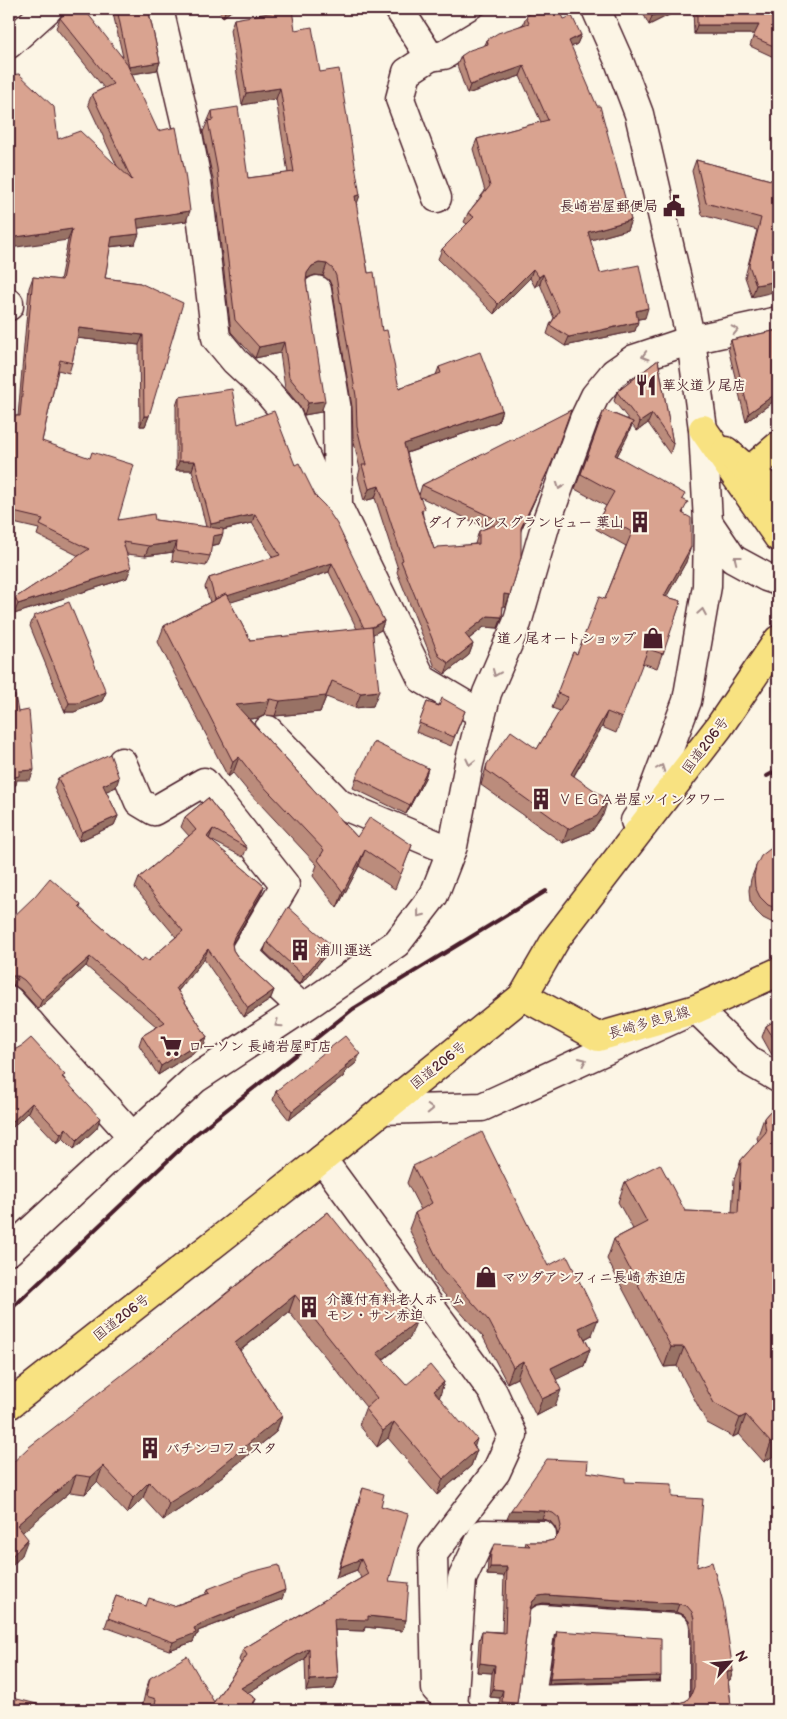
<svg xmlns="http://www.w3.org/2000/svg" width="787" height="1719" font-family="'Balsamiq Sans','Klee One',sans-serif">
	<rect width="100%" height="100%" fill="#fcf5e5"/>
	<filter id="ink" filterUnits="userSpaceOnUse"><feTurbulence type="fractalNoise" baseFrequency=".02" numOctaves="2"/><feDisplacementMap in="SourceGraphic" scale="10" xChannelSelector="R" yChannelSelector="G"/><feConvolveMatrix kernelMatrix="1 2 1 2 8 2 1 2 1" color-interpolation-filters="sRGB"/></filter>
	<g filter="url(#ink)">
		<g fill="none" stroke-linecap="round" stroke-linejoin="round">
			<g stroke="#4a1f2b" stroke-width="31">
				<g id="street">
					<polyline points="159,9 187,129 197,181 216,338 235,361 265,389 287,415 312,471 327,499 338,507 422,679 481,714"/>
					<polyline points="399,9 430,57 444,55 520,9"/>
					<polyline points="430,57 407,72 400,99 437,198"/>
					<polyline points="317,290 337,410 338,507"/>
					<polyline points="691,340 778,321"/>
					<polyline points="268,730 340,804 451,851"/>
					<polyline points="122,762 139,802 154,811 204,782 285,885 244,954 302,1008"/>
					<polyline points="9,1043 30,1023"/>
					<polyline points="382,1110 482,1107 696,1009 752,1063 778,1078"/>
					<polyline points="322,1159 493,1392 513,1435 496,1472 433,1554 436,1689 457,1710"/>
					<polyline points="453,1707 462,1579 483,1534 542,1535"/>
					<polyline points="529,1710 542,1619 675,1628 675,1696 531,1700"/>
				</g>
			</g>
			<g stroke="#4a1f2b" stroke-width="31">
				<g id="secondary">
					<polyline points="596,9 619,61 639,114 691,340 703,429 708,522 707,586 687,701 650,799 635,821"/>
					<polyline points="9,44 48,9"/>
					<polyline points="9,303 9,306"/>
					<polyline points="708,522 733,559 766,577 778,581"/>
					<polyline points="9,1000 132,1136"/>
					<polyline points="9,1251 195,1079 315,1000 397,943 434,895 453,846 469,764 487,693 517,623 546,523 584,419 595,396 614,373 634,359 691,340"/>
				</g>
			</g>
			<g stroke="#4a1f2b" stroke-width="31">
				<polyline id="primary" points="523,996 598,1037 696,1009 778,972"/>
			</g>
			<g stroke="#4a1f2b" stroke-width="31">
				<g id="highway">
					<polyline points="703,429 778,537"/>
					<polyline points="726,451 749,471 778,446"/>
					<polyline points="749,471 778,496"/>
					<polyline points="9,1405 322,1159 523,996 556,939 719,727 778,640"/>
				</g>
			</g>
			<use href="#street" stroke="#fcf5e5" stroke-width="28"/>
			<use href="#secondary" stroke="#fcf5e5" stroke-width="28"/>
			<use href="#primary" stroke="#f8e281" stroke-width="28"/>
			<use href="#highway" stroke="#f8e281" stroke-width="28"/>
			<g stroke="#4a1f2b" stroke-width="4">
				<polyline points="767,776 778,770"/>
				<polyline points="9,1311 196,1134 353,1009 546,891"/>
			</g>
		</g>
		<g fill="#bb8c7c" stroke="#4a1f2b" fill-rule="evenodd">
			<path d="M 112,9 L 148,9 L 160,62 L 157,70 L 132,74 L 186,221 L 138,228 L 135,244 L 110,247 L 105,278 L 140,283 L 149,416 L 145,426 L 140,426 L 139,345 L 77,338 L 72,363 L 69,373 L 58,370 L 42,441 L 118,520 L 155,520 L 206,527 L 192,470 L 176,470 L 176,406 L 179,397 L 238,424 L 295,465 L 316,497 L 384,621 L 381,630 L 373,634 L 373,706 L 355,708 L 326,697 L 320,712 L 275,716 L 265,715 L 259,718 L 249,719 L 357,837 L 412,845 L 395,889 L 359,866 L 337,908 L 313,876 L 317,865 L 247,790 L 233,773 L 228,777 L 158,642 L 164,626 L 210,602 L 205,587 L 209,578 L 273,558 L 252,523 L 223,530 L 219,544 L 211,546 L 210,556 L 206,566 L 172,561 L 173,552 L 145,556 L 126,554 L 127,578 L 14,614 L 11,608 L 15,598 L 79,556 L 37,535 L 39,529 L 9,522 L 9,416 L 18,416 L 29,288 L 33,277 L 60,280 L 68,240 L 58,139 L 117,166 L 88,104 L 92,94 L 104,88 L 56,28 L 60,18 L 123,57 ZM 329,572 L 357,629 L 250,640 L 230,602 Z"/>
			<polygon points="217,9 234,9 223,17"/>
			<polygon points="417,9 431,9 421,15"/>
			<polygon points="641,9 681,9 649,25"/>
			<polygon points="693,9 778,9 778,59 750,46 754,34 694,34"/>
			<polygon points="526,17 564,19 581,35 577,44 571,47 631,220 627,230 590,240 600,273 645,318 638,319 635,331 565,346 547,334 550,325 554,318 540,284 535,287 530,278 494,314 438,259 442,249 467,224 464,222 468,213 485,191 473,149 477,139 541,122 520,76 467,94 457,65 461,56 485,45 487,40 523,25"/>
			<path d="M 234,19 L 295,30 L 320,72 L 360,195 L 356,205 L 368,273 L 382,331 L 399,388 L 436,375 L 439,367 L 502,410 L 498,422 L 407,453 L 416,488 L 419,495 L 422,485 L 514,441 L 571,410 L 547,473 L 521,530 L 510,595 L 506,606 L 503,606 L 502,617 L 498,628 L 484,627 L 469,639 L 473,644 L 469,655 L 445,674 L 435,667 L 397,572 L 398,569 L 375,498 L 364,501 L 358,477 L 360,469 L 353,438 L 352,407 L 332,287 L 329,280 L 323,276 L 315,275 L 307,278 L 306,280 L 321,412 L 304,415 L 299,405 L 285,388 L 280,353 L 255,358 L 231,332 L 213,179 L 203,132 L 212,111 L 248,178 L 288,173 L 276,99 L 242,105 L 230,30 ZM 420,497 L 487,528 L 479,531 L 475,544 L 434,549 L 423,516 Z"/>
			<polygon points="696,160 778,182 778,256 777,256 752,297 745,277 757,230 702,215 692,171"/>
			<polygon points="778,330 778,398 746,422 728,348 731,340"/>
			<polygon points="658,360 673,444 670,454 648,423 637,431 632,425 627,437 617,456 683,500 686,562 666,597 681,601 657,668 642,663 616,733 602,727 574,776 603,815 592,831 563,843 481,785 487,764 537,749 560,711 552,708 573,652 577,654 605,599 626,546 596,529 601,515 606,506 575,489 604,410 629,420 614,401 617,392"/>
			<polygon points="34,616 106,692 102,701 74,712 65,712 30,626"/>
			<polygon points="427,702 439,706 465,711 451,746 416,732"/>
			<polygon points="428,768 425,778 406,814 353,788 356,778"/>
			<polygon points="58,778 116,787 106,791 118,816 114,825 79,841 54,788"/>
			<polygon points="208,798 247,848 243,857 209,839 264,886 260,896 232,944 233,950 237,956 274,990 270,1000 244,1017 204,959 178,991 207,1037 204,1046 158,1075 139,1045 142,1036 157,1027 86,966 38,1009 21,990 14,985 9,985 9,921 81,905 80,908 141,962 148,961 176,937 135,888 139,878 189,836 181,827 185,817"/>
			<polygon points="778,845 778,923 773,923 763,918 756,911 750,901 749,890 751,879 756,866"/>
			<polygon points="267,942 327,954 300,985 264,951"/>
			<polygon points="778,1019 778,1052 772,1055 762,1037 766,1026"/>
			<polygon points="9,1048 64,1078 97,1128 74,1149 63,1138 57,1143 28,1112 9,1131"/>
			<polygon points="356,1063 345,1072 343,1077 289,1120 273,1100 276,1091"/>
			<polygon points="778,1102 778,1453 764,1462 739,1434 733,1437 707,1423 677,1366 664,1367 607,1259 614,1239 633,1229 618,1202 625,1182 685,1211 732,1213 734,1180 741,1160 758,1141 757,1138 764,1118"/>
			<polygon points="413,1166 548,1266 592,1335 585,1339 590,1349 584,1366 556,1379 555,1406 536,1416 517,1378 507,1383 483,1337 436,1285 409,1229 415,1213 421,1210 407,1183"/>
			<polygon points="328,1212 410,1338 383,1360 406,1385 444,1382 439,1397 477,1450 471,1466 437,1495 388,1438 377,1447 359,1425 365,1409 366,1407 289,1312 240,1351 282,1416 276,1432 192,1501 163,1520 143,1498 127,1514 97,1482 85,1494 70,1492 22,1532 22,1555 9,1569 9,1466"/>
			<polygon points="587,1472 625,1482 672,1497 733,1671 730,1680 728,1680 731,1705 729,1710 544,1710 679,1703 686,1701 691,1696 691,1628 689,1621 684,1615 676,1612 543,1603 536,1605 530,1609 517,1703 515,1710 499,1710 500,1698 490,1697 492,1673 477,1672 479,1640 482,1631 502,1632 504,1576 487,1575 488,1561 491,1553 525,1546 526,1542 545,1542 553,1540 558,1535 555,1527 550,1521 542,1519 507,1519"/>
			<polygon points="363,1488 381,1506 389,1581 406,1620 402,1631 365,1627 364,1631 335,1630 338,1678 334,1689 306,1691 305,1659 247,1693 256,1699 251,1710 152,1710 153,1709 142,1707 146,1689 150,1678 214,1702 241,1663 239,1660 243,1649 361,1578 357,1570 336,1578 359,1499"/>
			<polygon points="208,1589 282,1599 198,1631 198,1634 196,1635 193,1642 169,1650 105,1627 116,1596 146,1606 174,1606 206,1594"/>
			<polygon points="557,1631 659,1681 549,1684 555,1636"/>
		</g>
		<g fill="#987265" stroke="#4a1f2b">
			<polygon points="226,9 234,9 223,17"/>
			<polygon points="425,9 431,9 421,15 423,10"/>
			<polygon points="667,9 681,9 649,25 652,16"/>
			<polygon points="697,25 759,25 755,34 694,34"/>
			<polygon points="581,35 577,44 565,50 569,41"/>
			<polygon points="160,62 157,70 126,75 129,67"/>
			<polygon points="524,66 520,76 467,94 470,85"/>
			<polygon points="280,88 276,99 242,105 246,93"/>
			<polygon points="360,195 356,207 355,196"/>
			<polygon points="190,211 186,221 133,229 137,219"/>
			<polygon points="631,220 627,230 584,242 588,232"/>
			<polygon points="72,229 68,240 9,248 9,238"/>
			<polygon points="139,234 135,244 108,247 112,237"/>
			<polygon points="319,263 327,264 323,276 315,275 307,278 303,284 307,273 312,266"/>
			<polygon points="533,269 530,278 494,314 498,304"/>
			<polygon points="543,274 540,284 535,287 539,277"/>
			<polygon points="778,281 778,291 752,297 756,285"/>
			<polygon points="648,308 645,318 632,320 636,311"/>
			<polygon points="638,322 635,331 565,346 569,337"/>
			<polygon points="79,328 143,335 139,345 76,338"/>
			<polygon points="284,342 280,353 255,358 259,347"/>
			<polygon points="778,392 778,398 746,422 749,413"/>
			<polygon points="325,401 321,412 304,415 308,403"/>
			<polygon points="502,410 498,422 400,455 404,444"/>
			<polygon points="652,414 648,423 637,431 640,422"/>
			<polygon points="144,416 149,416 145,426 140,426"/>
			<polygon points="633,422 627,437 610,470 615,455"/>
			<polygon points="179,461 195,461 192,470 176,470"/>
			<polygon points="552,462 517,539 521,528"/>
			<polygon points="379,486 375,498 364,501 369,489"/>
			<polygon points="255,514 252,523 208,533 211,524"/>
			<polygon points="223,534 219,544 209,546 213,536"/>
			<polygon points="177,542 173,552 145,556 149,546"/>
			<polygon points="691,547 686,562 659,610 664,596"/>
			<polygon points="332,563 329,572 212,608 215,599"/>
			<polygon points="131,568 127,578 14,614 18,604"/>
			<polygon points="504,594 510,595 506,606 500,606"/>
			<polygon points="488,616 502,617 498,628 484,627 461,645 465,634"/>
			<polygon points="384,621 381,630 362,640 366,631"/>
			<polygon points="473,644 469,655 445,674 449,663"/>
			<polygon points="332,681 320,712 275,716 280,701"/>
			<polygon points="379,691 373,706 355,708 361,693"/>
			<polygon points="106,692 102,701 74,712 65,712 69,703"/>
			<polygon points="270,699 265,715 259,718 231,721 236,705"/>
			<polygon points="607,712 602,727 566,789 571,774"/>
			<polygon points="239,757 233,773 228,777 233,762"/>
			<polygon points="428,768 425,778 406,814 410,805"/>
			<polygon points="34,770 30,780 17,780 16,785 9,787 9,778 19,771"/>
			<polygon points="119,778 116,787 100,794 103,785"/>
			<polygon points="608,800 603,815 592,831 563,843 568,829"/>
			<polygon points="118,816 114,825 79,841 82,832"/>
			<polygon points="213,829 209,839 204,847 207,837"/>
			<polygon points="365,850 359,866 337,908 343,892"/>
			<polygon points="264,886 260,896 231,946 234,937"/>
			<polygon points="778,909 778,923 773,923"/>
			<polygon points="331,945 327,954 300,985 304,976"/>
			<polygon points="208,949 204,959 173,997 176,988"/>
			<polygon points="90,957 86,966 38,1009 42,1000"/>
			<polygon points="10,975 18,976 14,985 9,985 9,976"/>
			<polygon points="274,990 270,1000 244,1017 248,1008"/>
			<polygon points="207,1037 204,1046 158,1075 161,1066"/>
			<polygon points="778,1043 778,1052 772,1055 777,1044"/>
			<polygon points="360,1054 356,1063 345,1072 343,1077 289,1120 292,1111"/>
			<polygon points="32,1103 28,1112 9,1131 9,1125"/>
			<polygon points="100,1118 97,1128 74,1149 77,1140"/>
			<polygon points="66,1128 63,1138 57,1143 61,1134"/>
			<polygon points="13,1192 10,1201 9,1202 9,1196"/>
			<polygon points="295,1295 289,1312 229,1359 235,1343"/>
			<polygon points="598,1319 592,1335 573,1345 579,1328"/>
			<polygon points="416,1322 410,1338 371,1369 377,1353"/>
			<polygon points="671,1347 684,1347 677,1366 664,1367"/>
			<polygon points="590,1349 584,1366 545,1385 551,1368"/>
			<polygon points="523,1361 517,1378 507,1383 513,1367"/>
			<polygon points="444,1382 439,1399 434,1391"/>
			<polygon points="561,1390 555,1406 536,1416 542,1399"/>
			<polygon points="746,1415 739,1434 733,1437 740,1418"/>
			<polygon points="282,1416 276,1432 192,1501 163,1520 169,1503"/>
			<polygon points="394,1422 388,1438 377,1447 383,1431"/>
			<polygon points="778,1438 778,1453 764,1462 771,1443"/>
			<polygon points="477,1439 472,1455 477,1450 471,1466 437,1495 443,1479 472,1444"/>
			<polygon points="103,1466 97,1482 85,1494 91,1477"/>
			<polygon points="76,1475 70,1492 11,1542 17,1525"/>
			<polygon points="149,1482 143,1498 127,1514 133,1498"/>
			<polygon points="511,1510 545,1511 542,1519 507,1519"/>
			<polygon points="28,1539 22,1555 9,1569 9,1559"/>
			<polygon points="361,1559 357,1570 336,1578 340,1567"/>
			<polygon points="490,1567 507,1567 504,1576 487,1575"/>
			<polygon points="285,1590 282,1599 198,1631 198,1634 196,1635 193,1642 169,1650 173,1642 200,1624"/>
			<polygon points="546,1595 679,1604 676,1612 543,1603 536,1605 530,1609 533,1601 539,1596"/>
			<polygon points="368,1616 406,1620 402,1631 365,1627 364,1631 330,1630 334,1619"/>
			<polygon points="309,1648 305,1659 237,1699 241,1688"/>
			<polygon points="480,1663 495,1665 492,1673 477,1672"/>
			<polygon points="733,1671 730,1680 724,1681 727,1672"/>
			<polygon points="661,1676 659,1681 549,1684 550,1679"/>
			<polygon points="338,1678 334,1689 306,1691 310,1680"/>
			<polygon points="493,1689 503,1690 500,1698 490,1697"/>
			<polygon points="256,1699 251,1710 248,1710"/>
			<polygon points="502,1702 517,1703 515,1710 499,1710"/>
			<polygon points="731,1705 729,1710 723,1710 725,1706"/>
		</g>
		<g fill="#d9a390" stroke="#4a1f2b">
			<polygon points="71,9 84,9 126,62 158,131 176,127 185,173 190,211 137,219 139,234 112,237 105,278 140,283 183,303 149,416 144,416 143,335 79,328 72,363 60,360 42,441 90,458 92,452 134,465 118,520 154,514 155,520 223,529 223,534 213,536 210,556 176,551 177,542 149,546 123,542 131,568 18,604 15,598 89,549 40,525 43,519 9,511 9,416 20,416 33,277 62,280 72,229 9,238 9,75 19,74 54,107 58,139 80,131 132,180 92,94 113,84 60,18"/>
			<polygon points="117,9 148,9 160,62 129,67"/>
			<polygon points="292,9 295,30 312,27 320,72 339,69 360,195 355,196 368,273 374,272 382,331 387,330 399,388 441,373 439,367 480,352 502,410 404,444 416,488 425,509 421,511 434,549 438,547 479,544 479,531 502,522 422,485 513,439 514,441 516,438 571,410 552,462 521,528 521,557 510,595 504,594 502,617 488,616 465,634 473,644 449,663 439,656 401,561 403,560 379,486 369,489 362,465 366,465 357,427 356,396 336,276 333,269 327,264 319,263 312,266 307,273 306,281 325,401 308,403 303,394 289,377 284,342 259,347 235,320 217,168 208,121 213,120 212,111 238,107 248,178 294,172 280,88 246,93 234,19"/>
			<polygon points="535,9 559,9 564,19 572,16 581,35 569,41 597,106 600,106 631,220 588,232 600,273 639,265 648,308 636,311 638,322 569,337 550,325 559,311 543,274 539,277 533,269 498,304 442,249 474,217 468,213 490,186 477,139 548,120 524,66 470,85 461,56 470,50 488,44 487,40 498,33 529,23 526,17"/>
			<polygon points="649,9 667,9 652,16"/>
			<polygon points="697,9 778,9 778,48 753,37 759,25 697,25"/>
			<polygon points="696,160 778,182 778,244 772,243 778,260 778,281 756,285 749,265 761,218 706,203"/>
			<polygon points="778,330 778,392 749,413 731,340"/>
			<polygon points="658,360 673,444 652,414 640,422 617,392"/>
			<polygon points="232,389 238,424 274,411 295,465 299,463 316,497 325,506 337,524 384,621 372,627 364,628 332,563 227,596 226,594 215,599 209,578 280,555 255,514 211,524 195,461 179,461 179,397"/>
			<polygon points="604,410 633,422 615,455 685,494 682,499 688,502 682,513 691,518 691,547 664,596 681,601 663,654 648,649 622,718 607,712 571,774 608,800 597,816 568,829 486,770 487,764 511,731 537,749 568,697 557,693 573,652 577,654 599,597 605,599 632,532 601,515 614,492 581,474"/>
			<polygon points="226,594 250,640 372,627 379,691 361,693 332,681 326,696 280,701 270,699 264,702 236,705 357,837 370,817 412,845 401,874 365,850 343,892 318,860 324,850 253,775 239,757 233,762 164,626"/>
			<polygon points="69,602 106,692 78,703 69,703 34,616"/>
			<polygon points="15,695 18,712 29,710 34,770 19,771 19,776 9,778 9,696"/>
			<polygon points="442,698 465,711 454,737 419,723 427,702 439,706"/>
			<polygon points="374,742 428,768 410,805 356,778"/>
			<polygon points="110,754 119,778 103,785 118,816 82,832 58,778"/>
			<polygon points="208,798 247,848 213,829 207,837 264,886 234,937 232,943 233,950 237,956 274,990 248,1008 208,949 176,988 207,1037 161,1066 142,1036 165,1022 90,957 42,1000 24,980 18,976 9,976 9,921 35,896 50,878 81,905 79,907 141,962 144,958 148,961 183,931 139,878 196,830 185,817"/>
			<polygon points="778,845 778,909 768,905 760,897 755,887 754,876 756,866 761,856 770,849"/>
			<polygon points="288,907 331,945 304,976 267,942"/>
			<polygon points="9,1010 12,1013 9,1016"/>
			<polygon points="778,1019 778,1043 777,1044 766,1026"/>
			<polygon points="345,1036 360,1054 345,1066 346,1068 292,1111 276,1091"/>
			<polygon points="31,1038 65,1075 62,1077 100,1118 77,1140 66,1128 61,1134 32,1103 9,1125 9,1048 16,1049 23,1045"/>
			<polygon points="778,1102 778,1438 771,1443 746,1415 740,1418 714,1403 684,1347 671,1347 614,1239 647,1222 625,1182 660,1164 685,1211 738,1213 741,1160 766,1132 764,1118"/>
			<polygon points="482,1132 548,1266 567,1256 598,1319 579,1328 590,1349 551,1368 561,1390 542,1399 523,1361 513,1367 489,1321 442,1268 415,1213 432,1203 413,1166"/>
			<polygon points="9,1188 13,1192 9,1196"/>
			<polygon points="328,1212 416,1322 377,1353 406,1385 430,1365 444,1382 434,1391 461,1423 462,1422 477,1439 472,1444 477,1450 443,1479 394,1422 383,1431 365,1409 377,1398 295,1295 235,1343 282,1416 198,1485 169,1503 149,1482 133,1498 103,1466 91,1477 76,1475 17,1525 28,1539 9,1559 9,1466 29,1447 211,1306"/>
			<polygon points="547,1459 588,1461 587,1472 625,1478 625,1482 672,1484 672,1497 703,1499 697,1567 712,1562 723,1602 733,1671 727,1672 731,1705 725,1706 725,1710 544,1710 546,1707 679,1703 686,1701 691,1695 694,1687 694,1619 692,1612 687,1606 679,1604 546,1595 539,1596 533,1601 530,1608 517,1703 502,1702 503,1690 493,1689 495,1665 480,1663 482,1631 505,1633 507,1567 490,1567 491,1553 495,1544 530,1546 526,1542 545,1542 553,1540 558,1535 561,1526 559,1518 553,1513 545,1511 511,1510"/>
			<polygon points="363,1488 384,1494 381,1506 408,1514 389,1581 409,1583 406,1620 368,1616 368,1620 334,1619 338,1678 310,1680 309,1648 241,1688 256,1699 248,1710 154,1710 156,1699 146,1696 150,1678 187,1656 214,1702 247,1655 243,1649 368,1574 361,1559 340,1567"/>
			<polygon points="279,1565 285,1590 200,1624 201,1625 194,1628 196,1633 173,1642 108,1618 116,1596 146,1606 149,1598 174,1606 210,1593 208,1589 251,1572"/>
			<polygon points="557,1631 661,1638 661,1676 550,1679"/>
			<polygon points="9,1697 37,1704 36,1710 9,1710"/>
		</g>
		<defs><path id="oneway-chevron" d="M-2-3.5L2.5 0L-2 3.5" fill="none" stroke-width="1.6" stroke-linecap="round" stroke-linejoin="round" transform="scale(1.25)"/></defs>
		<g stroke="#a38a88">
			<use href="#oneway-chevron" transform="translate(735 330) rotate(-13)"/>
			<use href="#oneway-chevron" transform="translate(645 356) rotate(164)"/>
			<use href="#oneway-chevron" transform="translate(560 486) rotate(110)"/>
			<use href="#oneway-chevron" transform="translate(737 559) rotate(-142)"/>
			<use href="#oneway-chevron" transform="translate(702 612) rotate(-80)"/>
			<use href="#oneway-chevron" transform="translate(496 673) rotate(113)"/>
			<use href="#oneway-chevron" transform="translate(470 762) rotate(103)"/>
			<use href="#oneway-chevron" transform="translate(661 768) rotate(-69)"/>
			<use href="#oneway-chevron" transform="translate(420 914) rotate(128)"/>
			<use href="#oneway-chevron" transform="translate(278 1024) rotate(146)"/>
			<use href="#oneway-chevron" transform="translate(583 1061) rotate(-25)"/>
			<use href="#oneway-chevron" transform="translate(430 1109) rotate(-2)"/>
		</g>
	</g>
	<defs>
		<g id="civic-bare" transform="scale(1.725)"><path d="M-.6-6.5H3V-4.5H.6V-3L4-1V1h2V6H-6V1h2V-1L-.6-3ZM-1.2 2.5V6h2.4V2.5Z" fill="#4a1f2b" stroke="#fcf5e5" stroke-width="2.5" paint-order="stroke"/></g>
		<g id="restaurant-bare" transform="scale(1.725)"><path d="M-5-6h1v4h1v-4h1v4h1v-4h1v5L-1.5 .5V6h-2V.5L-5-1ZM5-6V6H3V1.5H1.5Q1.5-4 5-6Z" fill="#4a1f2b" stroke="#fcf5e5" stroke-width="2.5" paint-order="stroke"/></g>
		<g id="building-bare" transform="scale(1.725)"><path d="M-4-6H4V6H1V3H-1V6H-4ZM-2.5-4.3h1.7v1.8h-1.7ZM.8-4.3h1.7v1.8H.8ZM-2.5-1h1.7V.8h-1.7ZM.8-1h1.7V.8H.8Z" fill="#4a1f2b" stroke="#fcf5e5" stroke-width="2.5" paint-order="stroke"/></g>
		<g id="shop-bare" transform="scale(1.725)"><path d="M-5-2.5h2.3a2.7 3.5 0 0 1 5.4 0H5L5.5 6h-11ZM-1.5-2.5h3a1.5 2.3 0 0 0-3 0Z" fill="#4a1f2b" stroke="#fcf5e5" stroke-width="2.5" paint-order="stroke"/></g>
		<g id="supermarket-bare" transform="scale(1.725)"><path d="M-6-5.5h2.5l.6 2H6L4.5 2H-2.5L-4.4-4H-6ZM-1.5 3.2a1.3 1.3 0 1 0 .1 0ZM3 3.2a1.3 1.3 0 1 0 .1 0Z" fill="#4a1f2b" stroke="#fcf5e5" stroke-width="2.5" paint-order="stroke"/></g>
	</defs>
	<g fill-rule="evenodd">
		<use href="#civic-bare" x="674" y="206"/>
		<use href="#restaurant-bare" x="646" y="385"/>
		<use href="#building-bare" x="640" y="522"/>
		<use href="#shop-bare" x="653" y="638"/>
		<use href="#building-bare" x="541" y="799"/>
		<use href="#building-bare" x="300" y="950"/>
		<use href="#supermarket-bare" x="171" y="1046"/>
		<use href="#shop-bare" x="486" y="1277"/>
		<use href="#building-bare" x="309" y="1307"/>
		<use href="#building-bare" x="150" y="1448"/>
	</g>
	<g text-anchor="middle" stroke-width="4" stroke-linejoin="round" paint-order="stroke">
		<g font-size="14" font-weight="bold" fill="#4a1f2b" stroke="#fcf5e5" text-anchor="start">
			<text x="658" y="211" text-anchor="end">長崎岩屋郵便局</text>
			<text x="662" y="390">華火道ノ尾店</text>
			<text x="624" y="527" text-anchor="end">ダイアパレスグランビュー 葉山</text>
			<text x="636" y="643" text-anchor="end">道ノ尾オートショップ</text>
			<text x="558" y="804">ＶＥＧＡ岩屋ツインタワー</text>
			<text x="316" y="955">浦川運送</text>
			<text x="188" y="1051">ローソン 長崎岩屋町店</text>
			<text x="502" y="1282">マツダアンフィニ長崎 赤迫店</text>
			<text x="326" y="1304">介護付有料老人ホーム<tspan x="326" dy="16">モン・サン赤迫</tspan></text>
			<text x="166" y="1453">パチンコフェスタ</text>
		</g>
		<g font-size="14" fill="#4a1f2b" stroke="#fcf5e5">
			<text transform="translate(705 745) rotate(-53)" y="5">国道206号</text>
			<text transform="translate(649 1022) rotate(-16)" y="5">長崎多良見線</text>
			<text transform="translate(438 1065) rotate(-39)" y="5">国道206号</text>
			<text transform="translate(121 1317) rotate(-38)" y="5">国道206号</text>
		</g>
	</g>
	<rect width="787" height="1719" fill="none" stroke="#fcf5e5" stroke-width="30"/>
	<rect x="15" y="15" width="757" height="1689" fill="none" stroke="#4a1f2b" stroke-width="2" filter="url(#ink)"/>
	<g transform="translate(730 1662) rotate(63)" stroke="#fcf5e5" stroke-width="4" paint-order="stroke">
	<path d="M0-4L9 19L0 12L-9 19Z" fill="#4a1f2b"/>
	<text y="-8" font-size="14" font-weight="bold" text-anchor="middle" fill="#4a1f2b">N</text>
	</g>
</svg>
